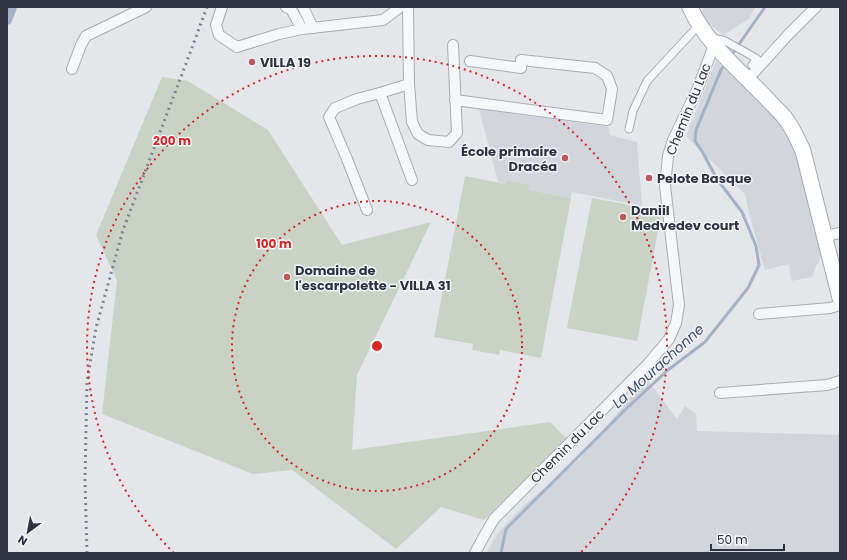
<svg xmlns="http://www.w3.org/2000/svg" width="847" height="560" font-family="Poppins,sans-serif">
	<rect width="100%" height="100%" fill="#e4e6ea"/>
	<g fill="#d2d5dc">
		<polygon points="703,7 755,7 749,19 723,35 702,18"/>
		<polygon points="716,61 773,112 789,134 801,172 823,250 812,277 791,281 789,264 765,270 749,213 745,194 686,136"/>
		<polygon points="479,109 609,127 610,135 637,142 642,206 572,192 571,198 529,190 530,185 506,180 505,184 498,182"/>
		<polygon points="646,378 677,419 685,406 696,414 697,431 840,435 840,553 486,553 498,533 524,505 579,460"/>
	</g>
	<g fill="#c8d3c6">
		<polygon points="162,77 188,81 268,130 342,245 431,222 357,375 352,450 550,422 567,439 518,488 484,520 441,507 396,549 292,470 253,474 102,414 117,281 96,235"/>
		<polygon points="465,176 505,184 506,180 530,185 529,190 571,198 541,358 500,350 499,355 472,350 473,344 434,337"/>
		<polygon points="592,198 662,211 637,341 567,328"/>
	</g>
	<g fill="none" stroke-linecap="round" stroke-linejoin="round">
		<g stroke="#a4b1c6" stroke-width="3">
			<polyline points="730,57 765,7"/>
			<polyline points="501,553 506,529 628,407 668,370 705,342 748,288 759,265 756,246 742,212 717,179 703,153 695,141 696,130 721,70 726,63"/>
		</g>
		<polyline stroke="#a4b1c6" stroke-width="10" points="7,20 12,7"/>
		<g stroke="#aaadb4" stroke-width="9">
			<g id="pedestrian">
				<polyline points="711,38 723,40 745,52 757,59 752,65 757,70"/>
				<polyline points="629,129 633,111 647,81 699,25"/>
			</g>
		</g>
		<g stroke="#aaadb4" stroke-width="12">
			<g id="minor">
				<polyline points="222,7 216,25 219,35 237,47 279,34 302,29 383,20 395,11 400,7"/>
				<polyline points="286,7 291,9 302,29"/>
				<polyline points="303,7 313,28"/>
				<polyline points="408,7 409,84"/>
				<polyline points="72,69 81,45 86,36 146,7"/>
				<polyline points="748,79 787,36 816,7"/>
				<polyline points="380,93 412,180"/>
				<polyline points="455,100 607,120 612,89 607,76 595,68 521,60 521,68 470,61"/>
				<polyline points="367,210 347,159 329,117 335,108 357,99 380,93 409,84 412,122 418,134 428,140 449,142 457,133 453,45"/>
				<polyline points="825,236 840,233"/>
				<polyline points="759,314 830,308 840,305"/>
				<polyline points="720,393 827,385 840,381"/>
				<polyline points="475,553 483,538 494,519 648,364 669,339 676,323 679,305 665,186 668,156 673,140 697,90 714,45"/>
			</g>
		</g>
		<g stroke="#a5a9b5" stroke-width="17">
			<path id="primary" d="M 690,7 C 705,43 744,74 771,103 C 776,108 781,113 785,118 C 793,128 798,140 803,151 L 840,298"/>
		</g>
		<use href="#pedestrian" stroke="#f6f7f9" stroke-width="7"/>
		<use href="#minor" stroke="#f6f7f9" stroke-width="10"/>
		<use href="#primary" stroke="#fff" stroke-width="15"/>
		<polyline stroke="#7f8492" stroke-width="3" stroke-dasharray="2 4" stroke-linecap="butt" points="87,553 85,480 87,382 96,328 123,230 190,53 207,7"/>
	</g>
	<g fill="none" stroke="#d62828" stroke-width="2" stroke-dasharray="2 4">
		<circle cx="377" cy="346" r="145"/>
		<path d="M174 553A290 290 0 1 1 580 553"/>
	</g>
	<g fill="#c0595e" stroke="#f4f5f8" stroke-width="1.5">
		<circle cx="252" cy="62" r="4"/>
		<circle cx="565" cy="158" r="4"/>
		<circle cx="649" cy="178" r="4"/>
		<circle cx="623" cy="217" r="4"/>
		<circle cx="287" cy="277" r="4"/>
	</g>
	<g text-anchor="middle" stroke-width="3" stroke-linejoin="round" paint-order="stroke">
		<g font-size="13" font-weight="bold" fill="#2e3341" stroke="#f4f5f8" text-anchor="start">
			<text x="260" y="67">VILLA 19</text>
			<text x="557" y="156" text-anchor="end">École primaire<tspan x="557" dy="15">Dracéa</tspan></text>
			<text x="657" y="183">Pelote Basque</text>
			<text x="631" y="215">Daniil<tspan x="631" dy="15">Medvedev court</tspan></text>
			<text x="295" y="275">Domaine de<tspan x="295" dy="15">l'escarpolette - VILLA 31</tspan></text>
		</g>
		<g font-size="13" fill="#2e3341" stroke="#f4f5f8">
			<text transform="translate(688 109) rotate(-68)" y="5">Chemin du Lac</text>
			<text transform="translate(567 446) rotate(-45)" y="5">Chemin du Lac</text>
		</g>
		<g font-size="14" font-style="italic" fill="#3c4e70" stroke="#f4f5f8">
			<text transform="translate(658 366) rotate(-42)" y="5">La Mourachonne</text>
		</g>
	</g>
	<circle cx="377" cy="346" r="6" fill="#d62828" stroke="#f4f5f8" stroke-width="2"/>
	<g font-size="12" text-anchor="middle" font-weight="bold" fill="#d62828" stroke="#f4f5f8" stroke-width="3" stroke-linejoin="round" paint-order="stroke">
		<text x="172" y="145">200 m</text>
		<text x="274" y="248">100 m</text>
	</g>
	<rect width="847" height="560" fill="none" stroke="#2e3341" stroke-width="16"/>
	<g transform="translate(28 532) rotate(212)" stroke="#f4f5f8" stroke-width="3" paint-order="stroke">
	<path d="M0-3L7 15L0 10L-7 15Z" fill="#2e3341"/>
	<text y="-6" font-size="11" font-weight="bold" text-anchor="middle" fill="#2e3341">N</text>
	</g>
	<path d="M711 544v6h73v-6" fill="none" stroke="#2e3341" stroke-width="2"/>
	<text x="717" y="544" font-size="12" fill="#2e3341" stroke="#f4f5f8" stroke-width="3" paint-order="stroke">50 m</text>
</svg>
